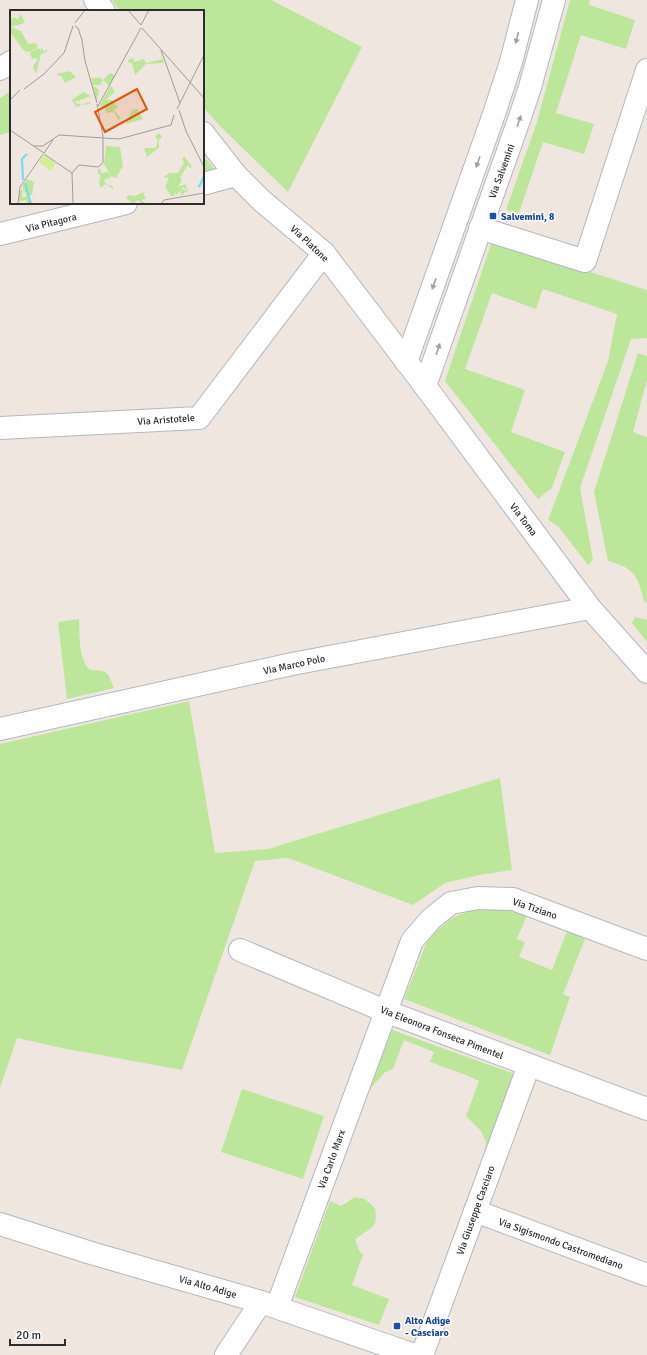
<svg xmlns="http://www.w3.org/2000/svg" width="647" height="1355" font-family="Signika,sans-serif">
	<rect width="100%" height="100%" fill="#efe7df"/>
	<g fill="#bce79a">
		<polygon points="112,0 271,0 362,47 288,192 221,127 203,107 203,11 120,11"/>
		<polygon points="570,0 590,0 589,5 635,20 626,49 581,35 556,113 594,124 584,154 543,142 519,213 506,210 537,122"/>
		<polygon points="11,91 11,132 0,135 0,98"/>
		<polygon points="203,155 216,171 203,173"/>
		<polygon points="492,241 647,290 647,338 631,339 580,488 593,560 588,565 558,526 548,520 608,361 617,314 543,289 536,309 492,293 465,369 525,390 511,432 565,452 552,488 538,499 445,381"/>
		<path d="M 638,353 L 647,356 L 647,380 L 633,432 L 647,437 L 647,603 L 644,602 C 638,576 635,568 608,561 L 594,492 Z"/>
		<polygon points="635,617 647,620 647,642 632,623"/>
		<path d="M 79,619 C 80,635 78,659 90,670 C 109,671 107,671 114,688 L 67,699 L 58,622 Z"/>
		<polygon points="189,701 215,853 268,849 500,778 512,870 479,875 445,883 413,905 288,858 255,861 182,1070 67,1049 17,1038 0,1088 0,744"/>
		<polygon points="494,907 527,915 517,939 525,942 519,957 552,970 567,931 585,939 563,994 570,997 550,1055 404,999 426,944 437,930 454,917 476,908"/>
		<polygon points="392,1030 518,1075 481,1173 486,1142 481,1131 466,1116 479,1081 466,1075 430,1062 434,1052 404,1040 393,1069 384,1073 370,1089"/>
		<polygon points="242,1089 324,1116 303,1179 221,1152"/>
		<path d="M 355,1197 L 365,1199 L 375,1208 C 379,1230 369,1227 355,1240 L 359,1250 L 363,1255 L 352,1285 L 389,1299 L 379,1325 L 295,1297 L 330,1201 L 341,1206 Z"/>
	</g>
	<g fill="none" stroke-linecap="round" stroke-linejoin="round">
		<g stroke="#b3b7c1" stroke-width="24">
			<g id="minor">
				<polyline points="95,0 104,11"/>
				<polyline points="0,69 11,62"/>
				<polyline points="203,133 236,175 262,201 324,253 425,386 590,608 647,672"/>
				<polyline points="203,184 236,175"/>
				<polyline points="480,228 585,261 647,70"/>
				<polyline points="0,234 126,203"/>
				<polyline points="406,362 494,114 511,62 527,0"/>
				<polyline points="425,386 520,117 530,87 554,0"/>
				<polyline points="0,428 199,418 324,253"/>
				<polyline points="0,729 292,664 590,608"/>
				<polyline points="240,950 385,1011 647,1109"/>
				<polyline points="475,1211 647,1275"/>
				<polyline points="277,1307 412,941 431,919 451,903 478,898 513,899 647,949"/>
				<polyline points="226,1355 261,1302"/>
				<polyline points="422,1355 529,1065"/>
			</g>
		</g>
		<g stroke="#b3b7c1" stroke-width="24">
			<polyline id="tertiary" points="0,1224 91,1253 261,1302 414,1355"/>
		</g>
		<use href="#minor" stroke="#fff" stroke-width="22"/>
		<use href="#tertiary" stroke="#fff" stroke-width="22"/>
	</g>
	<defs><path id="oneway-solid" d="M-6-.8H1V-3.2L6.5 0L1 3.2V.8H-6Z"/></defs>
	<g fill="#a0a0a0">
		<use href="#oneway-solid" transform="translate(517 38) rotate(104)"/>
		<use href="#oneway-solid" transform="translate(519 121) rotate(-71)"/>
		<use href="#oneway-solid" transform="translate(478 162) rotate(109)"/>
		<use href="#oneway-solid" transform="translate(434 284) rotate(110)"/>
		<use href="#oneway-solid" transform="translate(438 349) rotate(-71)"/>
	</g>
	<g fill="#1a4fb4" stroke="#fff" stroke-width="1.5">
		<rect x="489" y="212" width="8" height="8" rx="2"/>
		<rect x="393" y="1322" width="8" height="8" rx="2"/>
	</g>
	<g text-anchor="middle" stroke-width="3" stroke-linejoin="round" paint-order="stroke">
		<g font-size="10" fill="#2d2d2d" stroke="#fff">
			<text transform="translate(501 171) rotate(-70)" y="4">Via Salvemini</text>
			<text transform="translate(51 222) rotate(-14)" y="4">Via Pitagora</text>
			<text transform="translate(310 243) rotate(43)" y="4">Via Platone</text>
			<text transform="translate(166 419) rotate(-4)" y="4">Via Aristotele</text>
			<text transform="translate(524 519) rotate(53)" y="4">Via Toma</text>
			<text transform="translate(294 664) rotate(-12)" y="4">Via Marco Polo</text>
			<text transform="translate(535 908) rotate(19)" y="4">Via Tiziano</text>
			<text transform="translate(442 1032) rotate(21)" y="4">Via Eleonora Fonseca Pimentel</text>
			<text transform="translate(331 1159) rotate(-70)" y="4">Via Carlo Marx</text>
			<text transform="translate(475 1210) rotate(-70)" y="4">Via Giuseppe Casciaro</text>
			<text transform="translate(561 1243) rotate(20)" y="4">Via Sigismondo Castromediano</text>
			<text transform="translate(208 1286) rotate(16)" y="4">Via Alto Adige</text>
		</g>
		<g font-size="10" font-weight="bold" fill="#164399" stroke="#fff" text-anchor="start">
			<text x="501" y="220">Salvemini, 8</text>
			<text x="405" y="1324">Alto Adige<tspan x="405" dy="12">- Casciaro</tspan></text>
		</g>
	</g>
	<g transform="translate(10 10)">
		<rect width="194" height="194" fill="#efe7df"/>
		<path d="M 11,4 L 15,13 L 1,17 L 11,21 L 18,34 L 26,33 L 28,37 L 20,42 L 14,41 L 0,22 L 0,7 L 2,9 L 5,7 L 7,10 ZM 31,36 L 34,42 L 37,39 L 37,42 L 31,44 L 26,64 L 23,57 L 28,48 L 22,49 L 20,43 L 28,38 L 31,40 ZM 149,38 L 154,53 L 136,54 L 125,65 L 122,53 L 119,53 L 118,50 L 123,48 L 124,52 L 134,49 L 136,53 L 153,49 ZM 60,61 L 66,67 L 55,73 L 52,67 L 46,64 ZM 100,63 L 105,65 L 99,76 L 93,70 L 90,75 L 83,75 L 89,80 L 87,92 L 81,69 L 90,67 L 93,70 ZM 101,75 L 105,82 L 96,90 L 102,90 L 108,97 L 104,100 L 111,108 L 108,110 L 104,102 L 96,103 L 95,97 L 89,97 ZM 73,82 L 81,86 L 70,90 L 71,94 L 80,92 L 80,94 L 71,95 L 70,91 L 66,91 L 65,93 L 70,94 L 70,96 L 66,97 L 62,90 ZM 127,99 L 133,109 L 116,114 L 122,100 ZM 149,123 L 152,127 L 149,130 L 149,138 L 137,147 L 134,138 L 146,138 L 148,130 L 145,127 ZM 96,136 L 110,137 L 113,156 L 106,168 L 101,166 L 94,154 ZM 174,146 L 182,157 L 180,158 L 178,155 L 170,167 L 172,171 L 168,177 L 175,174 L 179,182 L 174,177 L 171,179 L 177,180 L 177,184 L 175,181 L 172,186 L 170,181 L 166,185 L 165,182 L 164,186 L 161,186 L 155,177 L 159,168 L 153,167 L 160,163 L 168,163 L 174,152 L 172,150 ZM 88,159 L 91,159 L 91,163 L 98,162 L 101,167 L 94,170 L 96,174 L 103,176 L 103,179 L 96,174 L 90,178 L 89,172 L 92,169 L 89,170 L 91,165 L 88,164 ZM 17,169 L 24,172 L 22,185 L 19,185 L 18,187 L 23,194 L 17,194 L 16,190 L 9,191 L 9,181 L 13,180 L 12,187 L 17,187 L 12,176 ZM 133,182 L 136,189 L 131,190 L 135,193 L 135,190 L 136,194 L 132,194 L 128,190 L 123,194 L 116,188 L 118,185 L 125,186 Z" fill="#bce79a"/>
		<path d="M 34,145 L 46,153 L 41,161 L 29,152 Z" fill="#d1ef96"/>
		<path fill="none" stroke="#6fddf4" stroke-width="2" d="M 13,170 L 12,149 L 17,144M 15,173 L 21,194M 189,177 L 194,166"/>
		<path fill="none" stroke="#a19d98" stroke-width="1" d="M 118,0 L 131,15M 65,13 L 75,0M 131,15 L 139,0M 65,16 L 68,18 L 72,30 L 75,51 L 87,93M 132,18 L 194,88M 151,40 L 170,93M 14,79 L 34,64 L 54,43 L 63,16M 0,90 L 10,80M 88,96 L 131,18M 167,99 L 194,45M 169,100 L 176,121 L 194,157M 0,120 L 34,143M 23,136 L 33,136 L 49,125 L 109,129 L 161,115 L 164,105M 34,143 L 43,130M 34,144 L 62,163M 62,163 L 69,155 L 88,157 L 93,153 L 93,126 L 87,94M 62,163 L 63,194M 8,194 L 10,177 L 33,144M 151,194 L 154,190 L 194,183"/>
		<path fill="#df570e" fill-opacity="0.15" stroke="#df570e" stroke-width="2" d="M 127,79 L 137,99 L 95,122 L 85,102 Z"/>
		<rect width="194" height="194" fill="none" stroke="#2d2d2d" stroke-width="2"/>
	</g>
	<path d="M10 1339v6h55v-6" fill="none" stroke="#2d2d2d" stroke-width="2"/>
	<text x="16" y="1339" font-size="12" fill="#2d2d2d" stroke="#ffffff" stroke-width="3" paint-order="stroke">20 m</text>
</svg>
